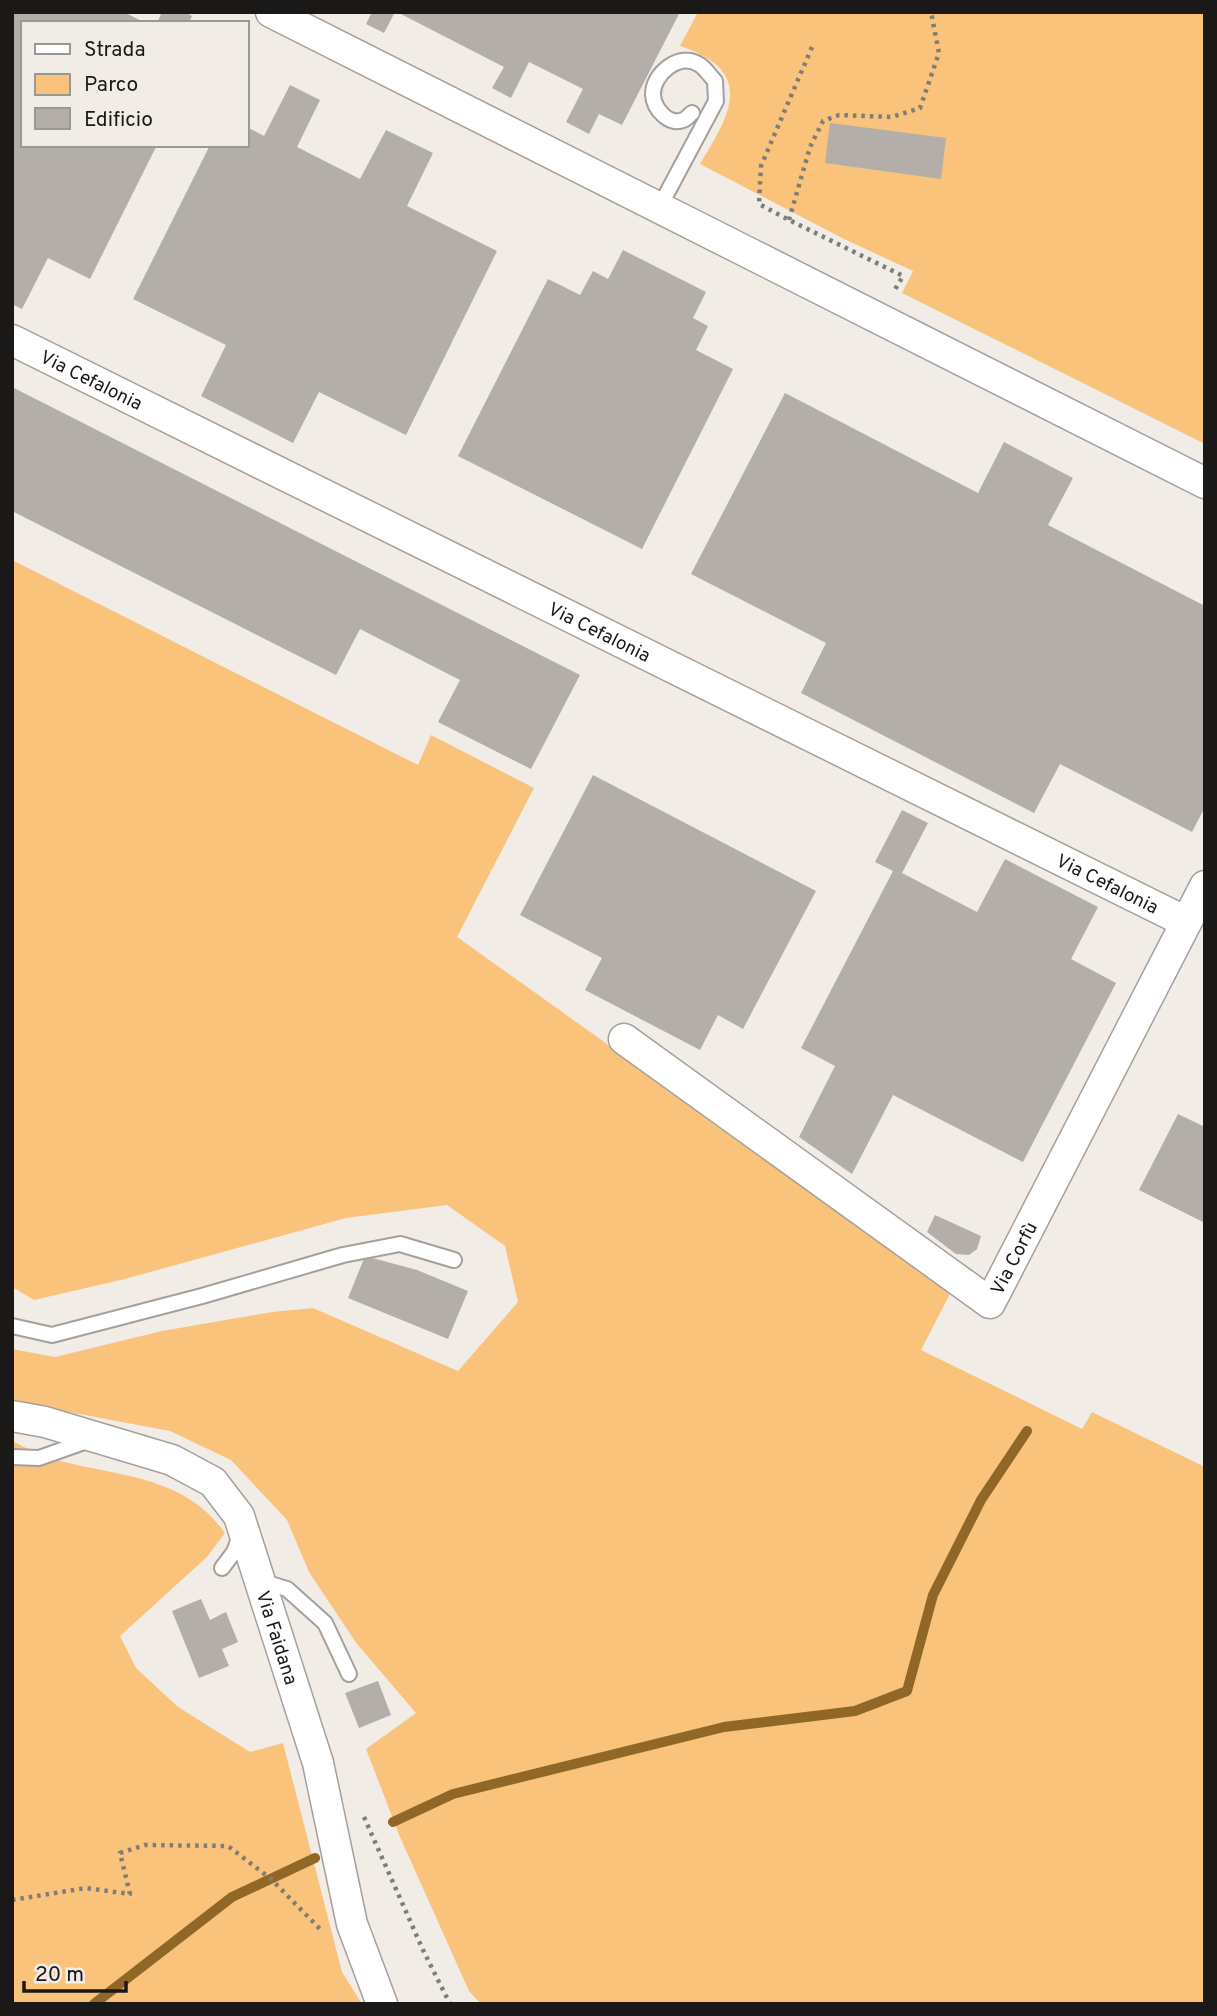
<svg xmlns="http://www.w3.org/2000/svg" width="1217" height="2016" font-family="Overpass,sans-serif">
	<rect width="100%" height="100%" fill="#f1ece6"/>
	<g fill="#fac37c">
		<path d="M 698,12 L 1205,12 L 1205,444 L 902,293 L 913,271 L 844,239 L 700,164 C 732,112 755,71 680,46 Z"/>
		<polygon points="12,560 418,765 431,735 534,788 457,937 952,1290 921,1350 1082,1429 1092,1412 1205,1467 1205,2004 481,2004 469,1991 400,1837 366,1749 416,1713 357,1644 309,1572 287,1520 231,1460 170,1431 26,1404 12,1398 12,1349 55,1357 162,1331 272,1312 313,1308 458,1371 518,1302 505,1246 447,1205 346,1218 125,1279 34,1300 12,1287"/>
		<path d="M 12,1441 C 23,1446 35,1453 46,1457 C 111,1477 182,1472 225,1533 L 207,1557 L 120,1636 L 136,1668 L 178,1707 L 250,1752 L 283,1743 L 342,1972 L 362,2004 L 12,2004 Z"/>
	</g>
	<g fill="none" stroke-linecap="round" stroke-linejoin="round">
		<g stroke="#916728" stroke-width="10">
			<polyline points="393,1822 453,1794 724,1727 855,1711 907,1691 933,1595 981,1500 1027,1431"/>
			<polyline points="94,2004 232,1897 315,1858"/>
		</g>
	</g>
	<g fill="#b3aea9">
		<polygon points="12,12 124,12 145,23 23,23 23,145 157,145 90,279 48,258 22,309 12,304"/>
		<polygon points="162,12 185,12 192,16 189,23 157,23"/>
		<polygon points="372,12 395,12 384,33 366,24"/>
		<polygon points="397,12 680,12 622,125 599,114 589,134 566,122 583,89 529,62 511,98 492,88 504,67"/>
		<polygon points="290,85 320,100 297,147 360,179 386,130 433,153 407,206 497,251 406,435 319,392 293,443 201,396 226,345 133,299 210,145 247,145 247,127 264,136"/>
		<polygon points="830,123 946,138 941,179 825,163"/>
		<polygon points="623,250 706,292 693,318 708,326 696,350 733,369 642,549 458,456 548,279 580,295 593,271 608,279"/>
		<polygon points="12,387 580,675 531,769 438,722 460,680 360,629 336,675 12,511"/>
		<polygon points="785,393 978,493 1004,442 1073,478 1048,525 1205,606 1205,807 1192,832 1060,764 1034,813 801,693 826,643 691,574"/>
		<polygon points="593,775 816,891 743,1029 718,1015 700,1050 585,990 602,958 520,915"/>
		<polygon points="902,810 928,823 902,873 977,912 1005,859 1098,907 1071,959 1116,983 1023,1162 893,1095 852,1174 799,1137 835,1066 801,1048 893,871 875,862"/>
		<polygon points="1178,1114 1205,1127 1205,1223 1139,1190"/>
		<polygon points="935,1215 981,1236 977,1249 969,1255 956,1254 927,1232"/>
		<polygon points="365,1256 417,1270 468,1291 448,1339 348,1298"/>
		<polygon points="201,1599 210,1620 226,1612 238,1642 222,1649 229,1666 199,1678 172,1611"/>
		<polygon points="378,1681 391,1715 359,1728 345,1693"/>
	</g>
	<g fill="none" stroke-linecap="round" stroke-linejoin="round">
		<g stroke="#a5a09b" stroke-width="18">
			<g id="service">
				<path d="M 659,208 L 716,101 L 715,81 C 710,76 706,69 700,65 C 680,51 652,74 653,95 C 654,109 669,126 683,120 C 687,119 689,115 692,113"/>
				<polyline points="12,1326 52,1335 202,1296 343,1255 400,1244 454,1260"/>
				<polyline points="12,1457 39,1458 90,1440"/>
				<polyline points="222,1568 234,1552 241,1533"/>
				<polyline points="261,1581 287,1589 325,1623 349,1674"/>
			</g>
		</g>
		<g stroke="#a5a09b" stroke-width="33">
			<g id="minor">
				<polyline points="271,12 1205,483"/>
				<path id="s1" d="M 12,340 L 1186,922"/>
				<path id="s2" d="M 624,1039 L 990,1303 L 1205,886"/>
				<path id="s3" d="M 12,1416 L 45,1422 L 172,1460 L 213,1482 L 239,1516 L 318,1763 L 352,1924 L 382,2004"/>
			</g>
		</g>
		<g stroke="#807d79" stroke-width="4.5" stroke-dasharray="3.5 5" stroke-linecap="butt">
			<polyline points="812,47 761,166 759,204 789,220 903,276 894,291"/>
			<polyline points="789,220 810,147 823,121 839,115 892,117 920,108 939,53 931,12"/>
			<polyline points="364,1817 423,1950 450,2004"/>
			<polyline points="12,1900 86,1888 130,1894 120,1853 145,1845 228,1846 271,1879 320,1929"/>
		</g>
		<use href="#service" stroke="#fff" stroke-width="14"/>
		<use href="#minor" stroke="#fff" stroke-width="30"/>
	</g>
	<g text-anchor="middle" stroke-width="7" stroke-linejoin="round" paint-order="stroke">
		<g font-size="19" fill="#1a1917" stroke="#f1ece6">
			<text dy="7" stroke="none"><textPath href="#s1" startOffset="89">Via Cefalonia</textPath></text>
			<text dy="7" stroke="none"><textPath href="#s1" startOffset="656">Via Cefalonia</textPath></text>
			<text dy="7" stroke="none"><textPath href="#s1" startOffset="1223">Via Cefalonia</textPath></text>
			<text dy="7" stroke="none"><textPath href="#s2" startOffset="502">Via Corfù</textPath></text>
			<text dy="7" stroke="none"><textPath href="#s3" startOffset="383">Via Faidana</textPath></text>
		</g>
	</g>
	<rect width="1217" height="2016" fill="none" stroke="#1a1917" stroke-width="28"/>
	<rect x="21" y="21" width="228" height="126" fill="#f1ece6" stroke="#9b9893" stroke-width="2"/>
	<rect x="35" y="44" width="35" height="10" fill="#ffffff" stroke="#9b9893" stroke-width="2"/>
	<text x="84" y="56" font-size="21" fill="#1a1917">Strada</text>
	<rect x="35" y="74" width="35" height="21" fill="#fac37c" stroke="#9b9893" stroke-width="2"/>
	<text x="84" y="91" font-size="21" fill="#1a1917">Parco</text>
	<rect x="35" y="108" width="35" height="21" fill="#b3aea9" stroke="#9b9893" stroke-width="2"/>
	<text x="84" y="126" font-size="21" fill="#1a1917">Edificio</text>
	<path d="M24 1981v10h102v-10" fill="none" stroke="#1a1917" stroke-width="3.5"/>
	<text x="35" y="1981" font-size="21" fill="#1a1917" stroke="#f1ece6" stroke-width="5" paint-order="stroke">20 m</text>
</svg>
